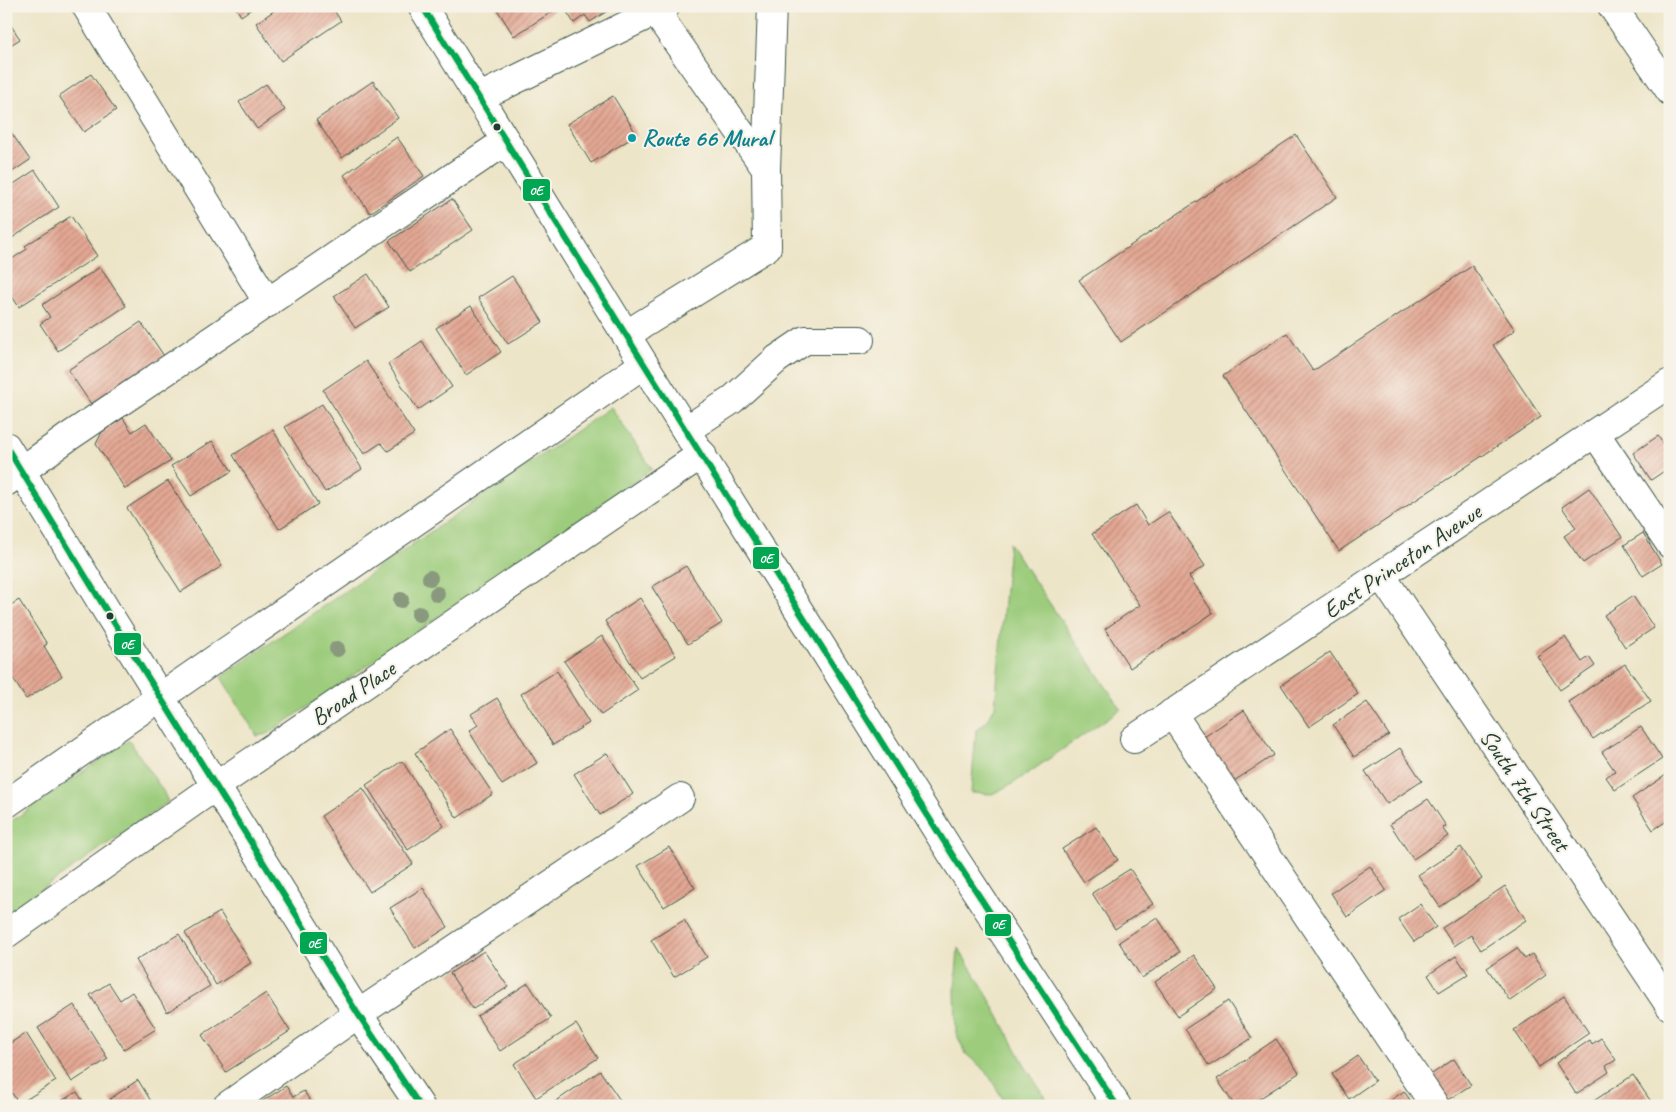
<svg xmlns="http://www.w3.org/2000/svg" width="1676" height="1112" font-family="Caveat,sans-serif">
	<defs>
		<pattern id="building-hatch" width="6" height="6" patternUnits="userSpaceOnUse" patternTransform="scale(1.25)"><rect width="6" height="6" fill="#e4a894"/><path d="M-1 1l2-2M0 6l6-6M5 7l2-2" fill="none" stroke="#b88a7a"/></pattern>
	</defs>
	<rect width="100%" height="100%" fill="#f7f3e8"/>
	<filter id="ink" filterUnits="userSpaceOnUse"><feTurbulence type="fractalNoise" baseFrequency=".02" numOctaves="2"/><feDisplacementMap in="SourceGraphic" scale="10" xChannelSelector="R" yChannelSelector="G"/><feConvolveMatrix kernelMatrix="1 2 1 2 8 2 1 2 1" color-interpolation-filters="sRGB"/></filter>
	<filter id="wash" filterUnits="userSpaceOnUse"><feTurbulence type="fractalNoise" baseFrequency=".0096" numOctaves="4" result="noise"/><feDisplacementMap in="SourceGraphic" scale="20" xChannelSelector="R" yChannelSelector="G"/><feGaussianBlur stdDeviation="1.12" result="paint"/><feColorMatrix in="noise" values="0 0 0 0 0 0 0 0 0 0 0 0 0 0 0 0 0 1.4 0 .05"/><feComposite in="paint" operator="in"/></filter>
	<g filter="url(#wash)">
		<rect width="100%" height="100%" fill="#ede5c8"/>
		<g fill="#9ccc7b" stroke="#5e8458">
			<polygon points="611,407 652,469 268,734 257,736 221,677"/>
			<polygon points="1009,543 1121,709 1014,783 992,794 971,793 976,730 985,723 995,707"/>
			<polygon points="129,740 163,791 168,802 6,914 6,825"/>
			<polygon points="958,948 984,989 1027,1069 1051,1106 1005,1106 1003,1099 986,1071 966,1054 956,1033 955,988"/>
		</g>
		<g id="blocks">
			<g fill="url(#building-hatch)">
				<polygon points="235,6 256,6 241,16"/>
				<polygon points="281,6 331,6 341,21 281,61 256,23"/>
				<polygon points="495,6 561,6 514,36"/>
				<polygon points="563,6 615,6 590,22 585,15 574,23"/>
				<polygon points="6,18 20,39 6,48"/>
				<polygon points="91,74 116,110 84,132 59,96"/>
				<polygon points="373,81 398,118 342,158 316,120"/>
				<polygon points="266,84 285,110 257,129 239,102"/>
				<polygon points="613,96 637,135 591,163 567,124"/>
				<polygon points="6,125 30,160 6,176"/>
				<polygon points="1296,135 1337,197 1121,342 1079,280"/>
				<polygon points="397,137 424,176 370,213 344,175"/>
				<polygon points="35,170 59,207 6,242 6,189"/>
				<polygon points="452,199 473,230 410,272 389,241"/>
				<polygon points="71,216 97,256 19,307 6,287 6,263 27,249 25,246"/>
				<polygon points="1472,266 1515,330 1493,345 1541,417 1339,551 1223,376 1287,333 1313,371"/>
				<polygon points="100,267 126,306 58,351 40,324 50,317 42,305"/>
				<polygon points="368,274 389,307 355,328 334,296"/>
				<polygon points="512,276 543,322 508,344 478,298"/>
				<polygon points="471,306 501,352 466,375 436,328"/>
				<polygon points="141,322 164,356 91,404 68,370"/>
				<polygon points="422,341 452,387 418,410 388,364"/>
				<polygon points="366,361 414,434 388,451 381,443 364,454 323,390"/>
				<polygon points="322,404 362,469 325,492 285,427"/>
				<polygon points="123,418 132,432 146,423 171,461 125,489 96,444 102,432"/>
				<polygon points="273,430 318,504 279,529 233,455"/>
				<polygon points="1658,436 1670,454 1670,467 1651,480 1633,453"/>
				<polygon points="212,441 232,471 191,496 171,466"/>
				<polygon points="168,481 222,566 181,592 127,508"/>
				<polygon points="1589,488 1622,537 1583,563 1564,536 1576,528 1562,507"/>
				<polygon points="1136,505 1148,525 1168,512 1205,566 1189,576 1213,613 1130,668 1105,629 1140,605 1092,534"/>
				<polygon points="1643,533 1662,564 1643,576 1624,545"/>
				<polygon points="686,566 722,623 688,644 652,587"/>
				<polygon points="1633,596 1654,628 1625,647 1604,615"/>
				<polygon points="640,598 676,656 640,678 605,621"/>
				<polygon points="19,600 47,644 44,646 62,676 26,699 6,668 6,608"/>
				<polygon points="602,636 638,690 601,715 564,661"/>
				<polygon points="1565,637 1582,662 1589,657 1595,666 1560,690 1537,656"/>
				<polygon points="1330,652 1358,694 1309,727 1281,685"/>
				<polygon points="1625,664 1651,701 1593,739 1568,702"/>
				<polygon points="557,671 589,723 553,745 521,694"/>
				<polygon points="497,698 537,763 502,785 469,731 478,725 471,714"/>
				<polygon points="1367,702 1389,735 1354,757 1333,725"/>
				<polygon points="1244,710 1274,755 1231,783 1201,739"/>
				<polygon points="1641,727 1662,759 1615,790 1606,777 1615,771 1602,752"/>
				<polygon points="450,729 493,794 457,818 415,753"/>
				<polygon points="1400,748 1422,781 1387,804 1365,771"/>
				<polygon points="607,753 633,794 600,815 574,774"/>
				<polygon points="402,761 444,826 408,850 366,785"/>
				<polygon points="1666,775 1670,781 1670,819 1653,830 1632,798"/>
				<polygon points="363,788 413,864 370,892 321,816"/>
				<polygon points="1428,799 1446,826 1442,828 1448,836 1413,859 1390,824"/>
				<polygon points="1096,827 1118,860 1084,882 1062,849"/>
				<polygon points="669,847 695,888 664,907 638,866"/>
				<polygon points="1461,847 1482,879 1440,907 1418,875"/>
				<polygon points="1370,866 1386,890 1347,917 1331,893"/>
				<polygon points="1130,869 1153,904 1115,929 1092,893"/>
				<polygon points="1505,886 1526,920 1481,950 1471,935 1454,946 1442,928"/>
				<polygon points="423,888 448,927 415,948 390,908"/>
				<polygon points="1420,904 1436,927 1414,942 1398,919"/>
				<polygon points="220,912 251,963 216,985 185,933"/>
				<polygon points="1157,917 1180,952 1142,978 1119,942"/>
				<polygon points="684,920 707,957 674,977 651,940"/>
				<polygon points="179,934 210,986 167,1012 136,960"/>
				<polygon points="1517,948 1525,959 1532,954 1546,975 1510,1001 1487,968"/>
				<polygon points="484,951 508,987 473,1009 450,973"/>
				<polygon points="1194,955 1217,989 1178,1016 1155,982"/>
				<polygon points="1456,956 1468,974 1439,992 1428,975"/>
				<polygon points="109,983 120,1000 132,992 156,1029 124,1049 90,995"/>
				<polygon points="528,983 551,1018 500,1051 477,1016"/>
				<polygon points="266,993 290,1031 226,1072 202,1035"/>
				<polygon points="1564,996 1589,1033 1539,1067 1514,1030"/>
				<polygon points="1228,1001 1252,1038 1209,1066 1185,1029"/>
				<polygon points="74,1005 108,1059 72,1082 38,1028"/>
				<polygon points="576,1024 598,1058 536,1098 514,1064"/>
				<polygon points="26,1033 56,1081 19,1104 6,1084 6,1046"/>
				<polygon points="1601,1038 1616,1060 1606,1066 1609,1072 1576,1094 1556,1063 1590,1040 1592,1044"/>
				<polygon points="1276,1039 1299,1073 1248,1106 1235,1106 1217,1079"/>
				<polygon points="1358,1056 1375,1081 1349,1099 1332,1074"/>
				<polygon points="1454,1059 1471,1085 1443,1103 1426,1078"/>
				<polygon points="600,1071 624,1106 553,1106 552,1104"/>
				<polygon points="1633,1075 1654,1106 1586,1106"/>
				<polygon points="138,1080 154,1106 114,1106 110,1099"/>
				<polygon points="286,1086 293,1097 304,1091 313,1106 255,1106"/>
				<polygon points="1404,1091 1414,1106 1383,1106"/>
				<polygon points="77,1092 86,1106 64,1106 61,1101"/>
			</g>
		</g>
	</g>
	<g filter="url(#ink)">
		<use href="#blocks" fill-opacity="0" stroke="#3e564a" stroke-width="1"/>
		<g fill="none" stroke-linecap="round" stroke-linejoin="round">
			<g stroke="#3e564a" stroke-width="30">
				<g id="minor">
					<polyline points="86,6 268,303"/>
					<polyline points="1612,6 1670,91"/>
					<polyline points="655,11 766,169"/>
					<polyline points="478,98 666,6"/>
					<polyline points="627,334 767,247 766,169 772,6"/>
					<polyline points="686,430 732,400 777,359 805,340 860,340"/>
					<polyline points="1595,433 1670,544"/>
					<polyline points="6,482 67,438 506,141"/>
					<polyline points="1381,575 1670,1006"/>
					<polyline points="1172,713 1435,1106"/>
					<polyline points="1134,739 1670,383"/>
					<polyline points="6,804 208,664 644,364"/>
					<polyline points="6,934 216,786 702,454"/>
					<polyline points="227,1106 358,1014 680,798"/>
				</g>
			</g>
			<g stroke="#3e564a" stroke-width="30">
				<g id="major">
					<polyline points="422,6 644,364 955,859 1117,1106"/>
					<polyline points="6,446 111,618 358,1014 420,1106"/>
				</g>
			</g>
			<use href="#minor" stroke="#fff" stroke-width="28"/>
			<use href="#major" stroke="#fff" stroke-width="28"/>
			<g stroke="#f7f3e8" stroke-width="10">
				<g id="bus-1">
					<polyline points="422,6 644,364 955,859 1117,1106"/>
					<polyline points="6,446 111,618 358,1014 420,1106"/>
				</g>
			</g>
			<use href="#bus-1" stroke="#00a651" stroke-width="6"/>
		</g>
		<g fill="#89997e">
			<circle cx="430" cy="578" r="8"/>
			<circle cx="437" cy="594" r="8"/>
			<circle cx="401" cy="600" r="8"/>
			<circle cx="419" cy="614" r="8"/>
			<circle cx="337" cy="649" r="8"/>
		</g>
	</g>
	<g fill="#1f3d34" stroke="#f7f3e8" stroke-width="2">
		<circle cx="497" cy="127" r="4.5"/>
		<circle cx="110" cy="616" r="4.5"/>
	</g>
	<circle fill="#0f9aa8" stroke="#f7f3e8" stroke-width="2" cx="632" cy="138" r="5"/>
	<g text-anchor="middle" stroke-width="4" stroke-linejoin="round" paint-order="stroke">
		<g font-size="24" font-weight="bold" fill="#0d838f" stroke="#f7f3e8" text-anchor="start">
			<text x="642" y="146">Route 66 Mural</text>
		</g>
		<g font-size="24" fill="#1f3d34" stroke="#f7f3e8">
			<text transform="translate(1402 561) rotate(-34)" y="8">East Princeton Avenue</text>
			<text transform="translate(353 693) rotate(-34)" y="8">Broad Place</text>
			<text transform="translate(1525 790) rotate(56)" y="8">South 7th Street</text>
		</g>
	</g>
	<g stroke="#f7f3e8" stroke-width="2">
		<rect x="522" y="178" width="29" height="24" rx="5" fill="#00a651"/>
		<rect x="752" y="546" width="28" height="24" rx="5" fill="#00a651"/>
		<rect x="113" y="632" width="29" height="24" rx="5" fill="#00a651"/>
		<rect x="984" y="913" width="28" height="24" rx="5" fill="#00a651"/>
		<rect x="299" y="931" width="29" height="24" rx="5" fill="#00a651"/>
	</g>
	<g font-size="14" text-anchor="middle" font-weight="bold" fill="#fff">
		<text x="536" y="195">0E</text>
		<text x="766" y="563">0E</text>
		<text x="127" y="649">0E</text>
		<text x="998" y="929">0E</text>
		<text x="314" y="948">0E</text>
	</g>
	<rect width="1676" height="1112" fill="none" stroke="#f7f3e8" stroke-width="25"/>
</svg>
